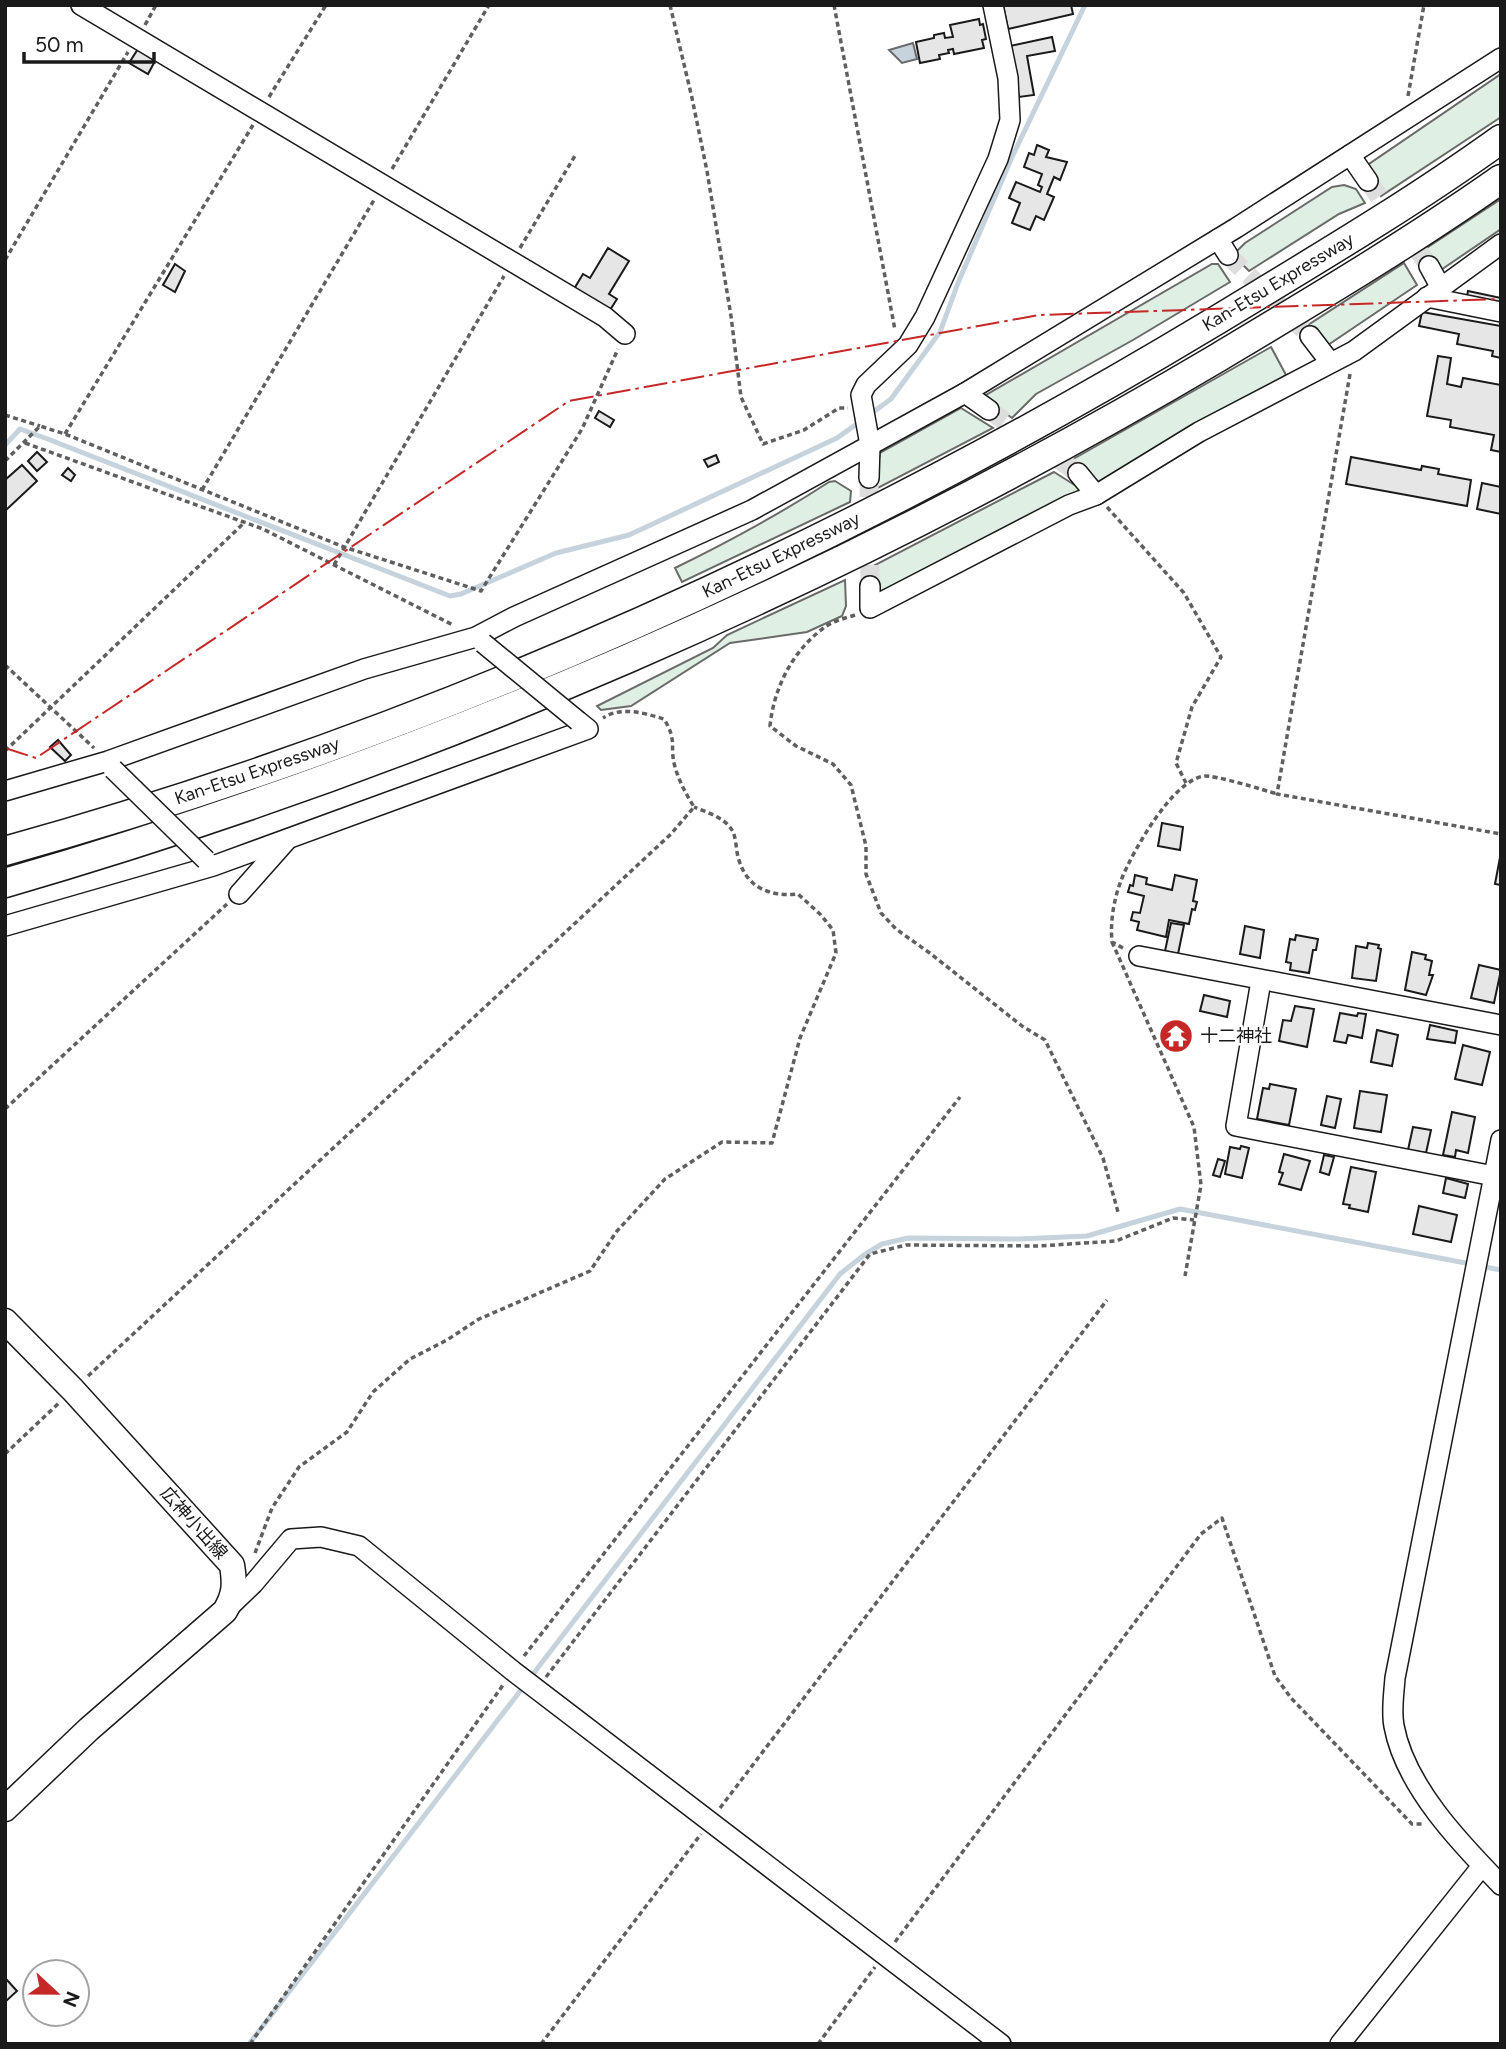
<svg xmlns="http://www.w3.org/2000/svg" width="1506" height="2049" font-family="Figtree,'Noto Sans JP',sans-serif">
	<rect width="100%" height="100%" fill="#fff"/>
	<g fill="#e0efe3" stroke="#6a6a6a" stroke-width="2">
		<polygon points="1501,74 1501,117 1381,196 1366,173 1369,164"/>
		<polygon points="1344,185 1356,189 1365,203 1339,214 1249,271 1235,257 1235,253 1245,243 1332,187"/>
		<polygon points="1501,199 1501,229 1438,272 1422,251"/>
		<polygon points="1404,263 1417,285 1325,347 1305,327"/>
		<polygon points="1212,264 1218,264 1230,282 1133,340 1036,394 1012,418 985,398 986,395"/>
		<polygon points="1271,347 1286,375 1210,422 1098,484 1068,462"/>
		<polygon points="961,408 993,428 874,490 880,453"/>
		<polygon points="1054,472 1081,489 1060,505 887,592 878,591 873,586 873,566"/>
		<path d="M 835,481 L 851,491 L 850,502 L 682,582 L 675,568 C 728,542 780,514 829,482 Z"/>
		<polygon points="845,580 846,606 842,616 807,632 730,643 631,706 601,710 597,706 713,648 727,635"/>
	</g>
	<polygon fill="#c6d2dc" stroke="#6a6a6a" stroke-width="2" points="913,43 917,59 902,63 889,50"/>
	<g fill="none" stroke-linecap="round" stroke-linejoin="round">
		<g stroke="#c6d2dc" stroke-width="5">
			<polyline points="869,415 891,399 940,332 958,283 1012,157 1085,5"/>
			<polyline points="5,445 20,429 45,438 450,596 461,594 556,553 629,535 837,438 861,421"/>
			<polyline points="1480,1266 1501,1270"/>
			<polyline points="530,1678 840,1274 864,1255 882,1244 908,1238 1019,1239 1087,1236 1180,1209 1471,1264"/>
			<polyline points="249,2044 524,1686"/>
		</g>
	</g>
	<g fill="#e6e6e6" stroke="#1a1a1a" stroke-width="2">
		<polygon points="1003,5 1071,5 1073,14 1008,29"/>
		<polygon points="979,19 980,25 983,24 986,39 982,40 984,48 954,54 953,49 948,50 949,53 939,55 940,59 920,63 916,42 934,38 934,35 944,33 945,38 953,37 950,25"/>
		<polygon points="1052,37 1055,51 1027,56 1034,95 1019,97 1010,46"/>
		<polygon points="138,49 155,61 148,74 129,63"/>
		<polygon points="1037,145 1049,150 1046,157 1067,162 1060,180 1054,177 1047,194 1054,197 1044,220 1036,216 1030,230 1012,223 1020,203 1009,198 1016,182 1040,192 1042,187 1038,185 1042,174 1024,167 1029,153 1034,155"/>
		<polygon points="608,248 629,261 609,294 617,299 610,310 574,289 583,274 590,278"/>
		<polygon points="175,264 185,271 175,292 163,285"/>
		<polygon points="1468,291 1501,298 1501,302 1466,301"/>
		<polygon points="1422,312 1501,326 1501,358 1492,356 1493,351 1457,344 1459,334 1419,326"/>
		<polygon points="1438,356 1451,358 1447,384 1461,387 1463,378 1501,385 1501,452 1491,450 1494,435 1450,427 1451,420 1427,416"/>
		<polygon points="599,411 614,420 610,427 595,418"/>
		<polygon points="37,452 47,462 37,471 28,461"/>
		<polygon points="716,455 719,462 708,467 704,460"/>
		<polygon points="1351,457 1421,470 1422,466 1439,469 1438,474 1471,480 1467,506 1346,484"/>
		<polygon points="22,465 37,481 5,511 5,480"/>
		<polygon points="68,468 75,475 71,481 62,475"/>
		<polygon points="1482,483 1501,487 1501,514 1477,509"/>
		<polygon points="58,740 71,755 65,761 50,747"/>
		<polygon points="1162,823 1183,827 1180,850 1158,846"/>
		<polygon points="1501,852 1501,885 1495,884"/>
		<polygon points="1135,875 1147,878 1146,884 1172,890 1175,875 1197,880 1193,901 1197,902 1195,910 1192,909 1189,924 1169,920 1166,937 1137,930 1139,922 1131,920 1133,912 1140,913 1144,896 1128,892 1130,885 1133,886"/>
		<polygon points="1171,923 1184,925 1178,954 1165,951"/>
		<polygon points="1245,926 1264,930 1260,958 1240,954"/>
		<polygon points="1296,935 1318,939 1316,950 1313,950 1309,973 1290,970 1291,963 1286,962 1290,939 1295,940"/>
		<polygon points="1368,943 1379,945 1378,948 1381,949 1376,981 1352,978 1356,946 1367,948"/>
		<polygon points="1412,952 1426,955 1425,959 1432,961 1429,975 1433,975 1426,995 1405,990"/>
		<polygon points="1479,965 1501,970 1494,1003 1471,998"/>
		<polygon points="1204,995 1230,1001 1227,1017 1200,1011"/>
		<polygon points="1295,1006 1314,1009 1307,1047 1279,1041 1283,1020 1291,1021"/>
		<polygon points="1340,1013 1357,1016 1358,1013 1366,1014 1362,1038 1348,1035 1346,1043 1334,1041"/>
		<polygon points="1430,1025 1457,1031 1455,1043 1427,1039"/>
		<polygon points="1377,1030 1398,1035 1392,1066 1371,1062"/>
		<polygon points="1463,1045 1490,1052 1482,1085 1455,1079"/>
		<polygon points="1270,1084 1296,1089 1289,1125 1257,1119 1263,1088 1269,1089"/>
		<polygon points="1360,1091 1387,1095 1381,1132 1354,1128"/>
		<polygon points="1327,1096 1341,1099 1335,1128 1321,1125"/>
		<polygon points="1452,1112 1475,1117 1468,1153 1456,1150 1455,1157 1443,1155"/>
		<polygon points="1413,1127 1431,1130 1426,1153 1408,1150"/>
		<polygon points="1241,1146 1249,1148 1242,1178 1225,1174 1230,1147 1240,1149"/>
		<polygon points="1284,1154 1310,1161 1301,1190 1279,1184 1283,1173 1279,1172"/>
		<polygon points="1324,1155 1334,1157 1329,1175 1320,1172"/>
		<polygon points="1218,1159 1225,1161 1220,1177 1213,1175"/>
		<polygon points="1351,1167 1376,1172 1368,1212 1349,1208 1350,1205 1343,1204"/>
		<polygon points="1446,1178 1468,1184 1465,1198 1443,1193"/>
		<polygon points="1419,1206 1457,1215 1451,1242 1413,1234"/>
		<polygon points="6,1979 17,1991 5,2002 5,1980"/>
	</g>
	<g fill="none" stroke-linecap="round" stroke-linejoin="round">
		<g stroke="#ddd" stroke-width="19" stroke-dasharray="19 10" stroke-linecap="butt">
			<polyline points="1368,181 1429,266"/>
			<polyline points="1228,255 1310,336"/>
			<polyline points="989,410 1078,473"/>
			<polyline points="869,478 870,586"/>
		</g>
		<g stroke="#1a1a1a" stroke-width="22">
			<g id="minor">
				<polyline points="81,5 605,317 625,334"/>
				<polyline points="1350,155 1368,181"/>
				<polyline points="1218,239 1228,255"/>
				<polyline points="1429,266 1441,288"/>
				<polyline points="1427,297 1501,312"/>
				<polyline points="1310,336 1330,362"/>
				<polyline points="965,393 989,410"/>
				<polyline points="1078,473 1096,495"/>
				<polyline points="869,478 870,445 861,395 866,385 908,345 925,317 998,159 1010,120 1008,78 993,5"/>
				<polyline points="870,586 870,608 1069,505 1096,495 1199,432 1354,351 1501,244"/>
				<polyline points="5,791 108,761 364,669 476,637 514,617 752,510 965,393 1236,228 1501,58"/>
				<polyline points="239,894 287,840"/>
				<polyline points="5,926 213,866 588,729 578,721"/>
				<polyline points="1139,956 1501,1025"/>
				<polyline points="1261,981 1236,1126 1494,1176"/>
				<path d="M 1501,1140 L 1395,1678 C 1394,1693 1391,1711 1394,1726 C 1405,1786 1460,1843 1501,1885"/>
				<polyline points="228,1608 253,1584 291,1539 321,1537 359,1546 513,1671 1001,2044"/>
				<polyline points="1340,2044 1482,1866"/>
			</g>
		</g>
		<g stroke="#1a1a1a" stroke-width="27">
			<path id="major" d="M 5,1321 L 73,1390 L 232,1565 C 235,1584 235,1594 225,1611 L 89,1729 L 5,1809"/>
		</g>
		<g stroke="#1a1a1a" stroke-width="31">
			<g id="highway">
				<path d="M 5,851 C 429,733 835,550 1212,323 C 1309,264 1408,206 1501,139"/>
				<path d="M 5,883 C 429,760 839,582 1219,357 C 1314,300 1410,243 1501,179"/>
			</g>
		</g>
		<g stroke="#5f5f5f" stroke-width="3.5" stroke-dasharray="5 3.5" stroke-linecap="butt">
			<polyline points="670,5 692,98 707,171 731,316 741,397 763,444 804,430 839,408 848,408"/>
			<polyline points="834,5 895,330"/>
			<polyline points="145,25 156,5"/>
			<polyline points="1408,96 1424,5"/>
			<polyline points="269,97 326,5"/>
			<polyline points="392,169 489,5"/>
			<polyline points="520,248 576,154"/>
			<polyline points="5,260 128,52"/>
			<polyline points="1350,374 1277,794 1501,834"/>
			<polyline points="5,415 40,426"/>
			<polyline points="65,434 253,125"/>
			<polyline points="25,443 263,529 453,625"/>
			<polyline points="5,461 40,426 65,434 344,547 481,591 582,429 618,349"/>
			<polyline points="202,490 374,200"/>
			<polyline points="1107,507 1184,593 1221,657 1192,707 1176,763 1186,783"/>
			<polyline points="334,565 504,276"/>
			<path d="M 855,615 C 846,618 833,621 825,627 C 793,650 774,687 770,726 L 796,746 L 833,764 L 851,785 L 866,846 L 866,874 L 881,913 L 896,929 L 931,954 L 1022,1026 L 1045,1040 L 1103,1158 L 1118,1212"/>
			<polyline points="5,665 94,748"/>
			<polyline points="5,751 245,522"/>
			<polyline points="1112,942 1194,1127 1201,1185 1185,1276"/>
			<path d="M 1123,948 L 1112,942 C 1110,921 1114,898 1122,878 C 1133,851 1173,780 1204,776 C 1215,775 1264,790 1277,794"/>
			<polyline points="5,1109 227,904"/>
			<path d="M 88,1376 L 671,834 L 694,807 C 686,794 679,781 675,767 C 669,745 678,742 664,719 C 644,713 621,706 603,718"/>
			<polyline points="5,1454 60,1402"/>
			<path d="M 255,1553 L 272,1508 L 299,1467 L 347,1432 L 373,1392 L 410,1359 L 447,1340 L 479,1319 L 590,1271 L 617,1231 L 665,1179 L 722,1142 L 772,1143 L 800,1038 L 836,953 L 833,930 L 821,915 L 798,894 C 768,897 746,887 738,857 C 736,849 736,836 732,830 C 724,817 706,812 694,807"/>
			<polyline points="524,1656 960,1097"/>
			<polyline points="546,1677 870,1254 906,1245 1038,1246 1116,1241 1173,1218 1194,1220"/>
			<polyline points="720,1808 1107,1300"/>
			<polyline points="895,1942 1201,1534 1222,1518 1275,1676 1291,1698 1412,1824 1424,1824"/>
			<polyline points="250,2044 503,1685"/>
			<polyline points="541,2044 701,1834"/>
			<polyline points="818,2044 875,1967"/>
		</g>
		<use href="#minor" stroke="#fff" stroke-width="19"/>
		<use href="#major" stroke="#fff" stroke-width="24"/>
		<use href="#highway" stroke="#fff" stroke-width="28"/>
		<g stroke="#1a1a1a" stroke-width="22" stroke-linecap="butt">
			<g id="minor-bridge">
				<polyline points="483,643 578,721"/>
				<polyline points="113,769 206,860"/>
			</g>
		</g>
		<use href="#minor-bridge" stroke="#fff" stroke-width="19"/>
		<polyline stroke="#c62828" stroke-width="2" stroke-dasharray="24 5 3.5 5" stroke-linecap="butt" points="5,748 36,758 569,401 1039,315 1501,299"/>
	</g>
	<defs>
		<g id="temple-disc" transform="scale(1.75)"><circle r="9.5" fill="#c62828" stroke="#fff"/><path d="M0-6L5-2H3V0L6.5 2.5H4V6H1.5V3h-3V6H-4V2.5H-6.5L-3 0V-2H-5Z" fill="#fff"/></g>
	</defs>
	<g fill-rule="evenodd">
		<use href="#temple-disc" x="1176" y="1036"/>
	</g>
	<g text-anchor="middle" stroke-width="5" stroke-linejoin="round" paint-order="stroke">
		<g font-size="18" fill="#1a1a1a" stroke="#fff">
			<text transform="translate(1278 282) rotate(-31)" y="6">Kan-Etsu Expressway</text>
			<text transform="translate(781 555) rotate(-26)" y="6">Kan-Etsu Expressway</text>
			<text transform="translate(257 771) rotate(-19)" y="6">Kan-Etsu Expressway</text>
			<text transform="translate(194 1523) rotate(48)" y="6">広神小出線</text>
		</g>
		<g font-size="18" fill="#1a1a1a" stroke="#fff" text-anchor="start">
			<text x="1200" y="1042">十二神社</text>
		</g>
	</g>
	<rect width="1506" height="2049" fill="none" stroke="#1a1a1a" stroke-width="14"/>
	<g transform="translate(56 1993) rotate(112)"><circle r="33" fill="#ffffff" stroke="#a3a3a3" stroke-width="2"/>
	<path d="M0-5L12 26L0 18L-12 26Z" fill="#c62828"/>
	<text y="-10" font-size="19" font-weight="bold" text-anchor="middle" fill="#1a1a1a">N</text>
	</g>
	<path d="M24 52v10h130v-10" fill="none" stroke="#1a1a1a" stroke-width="3.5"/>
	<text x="35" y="52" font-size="21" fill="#1a1a1a" stroke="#ffffff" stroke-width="5" paint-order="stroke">50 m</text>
</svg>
